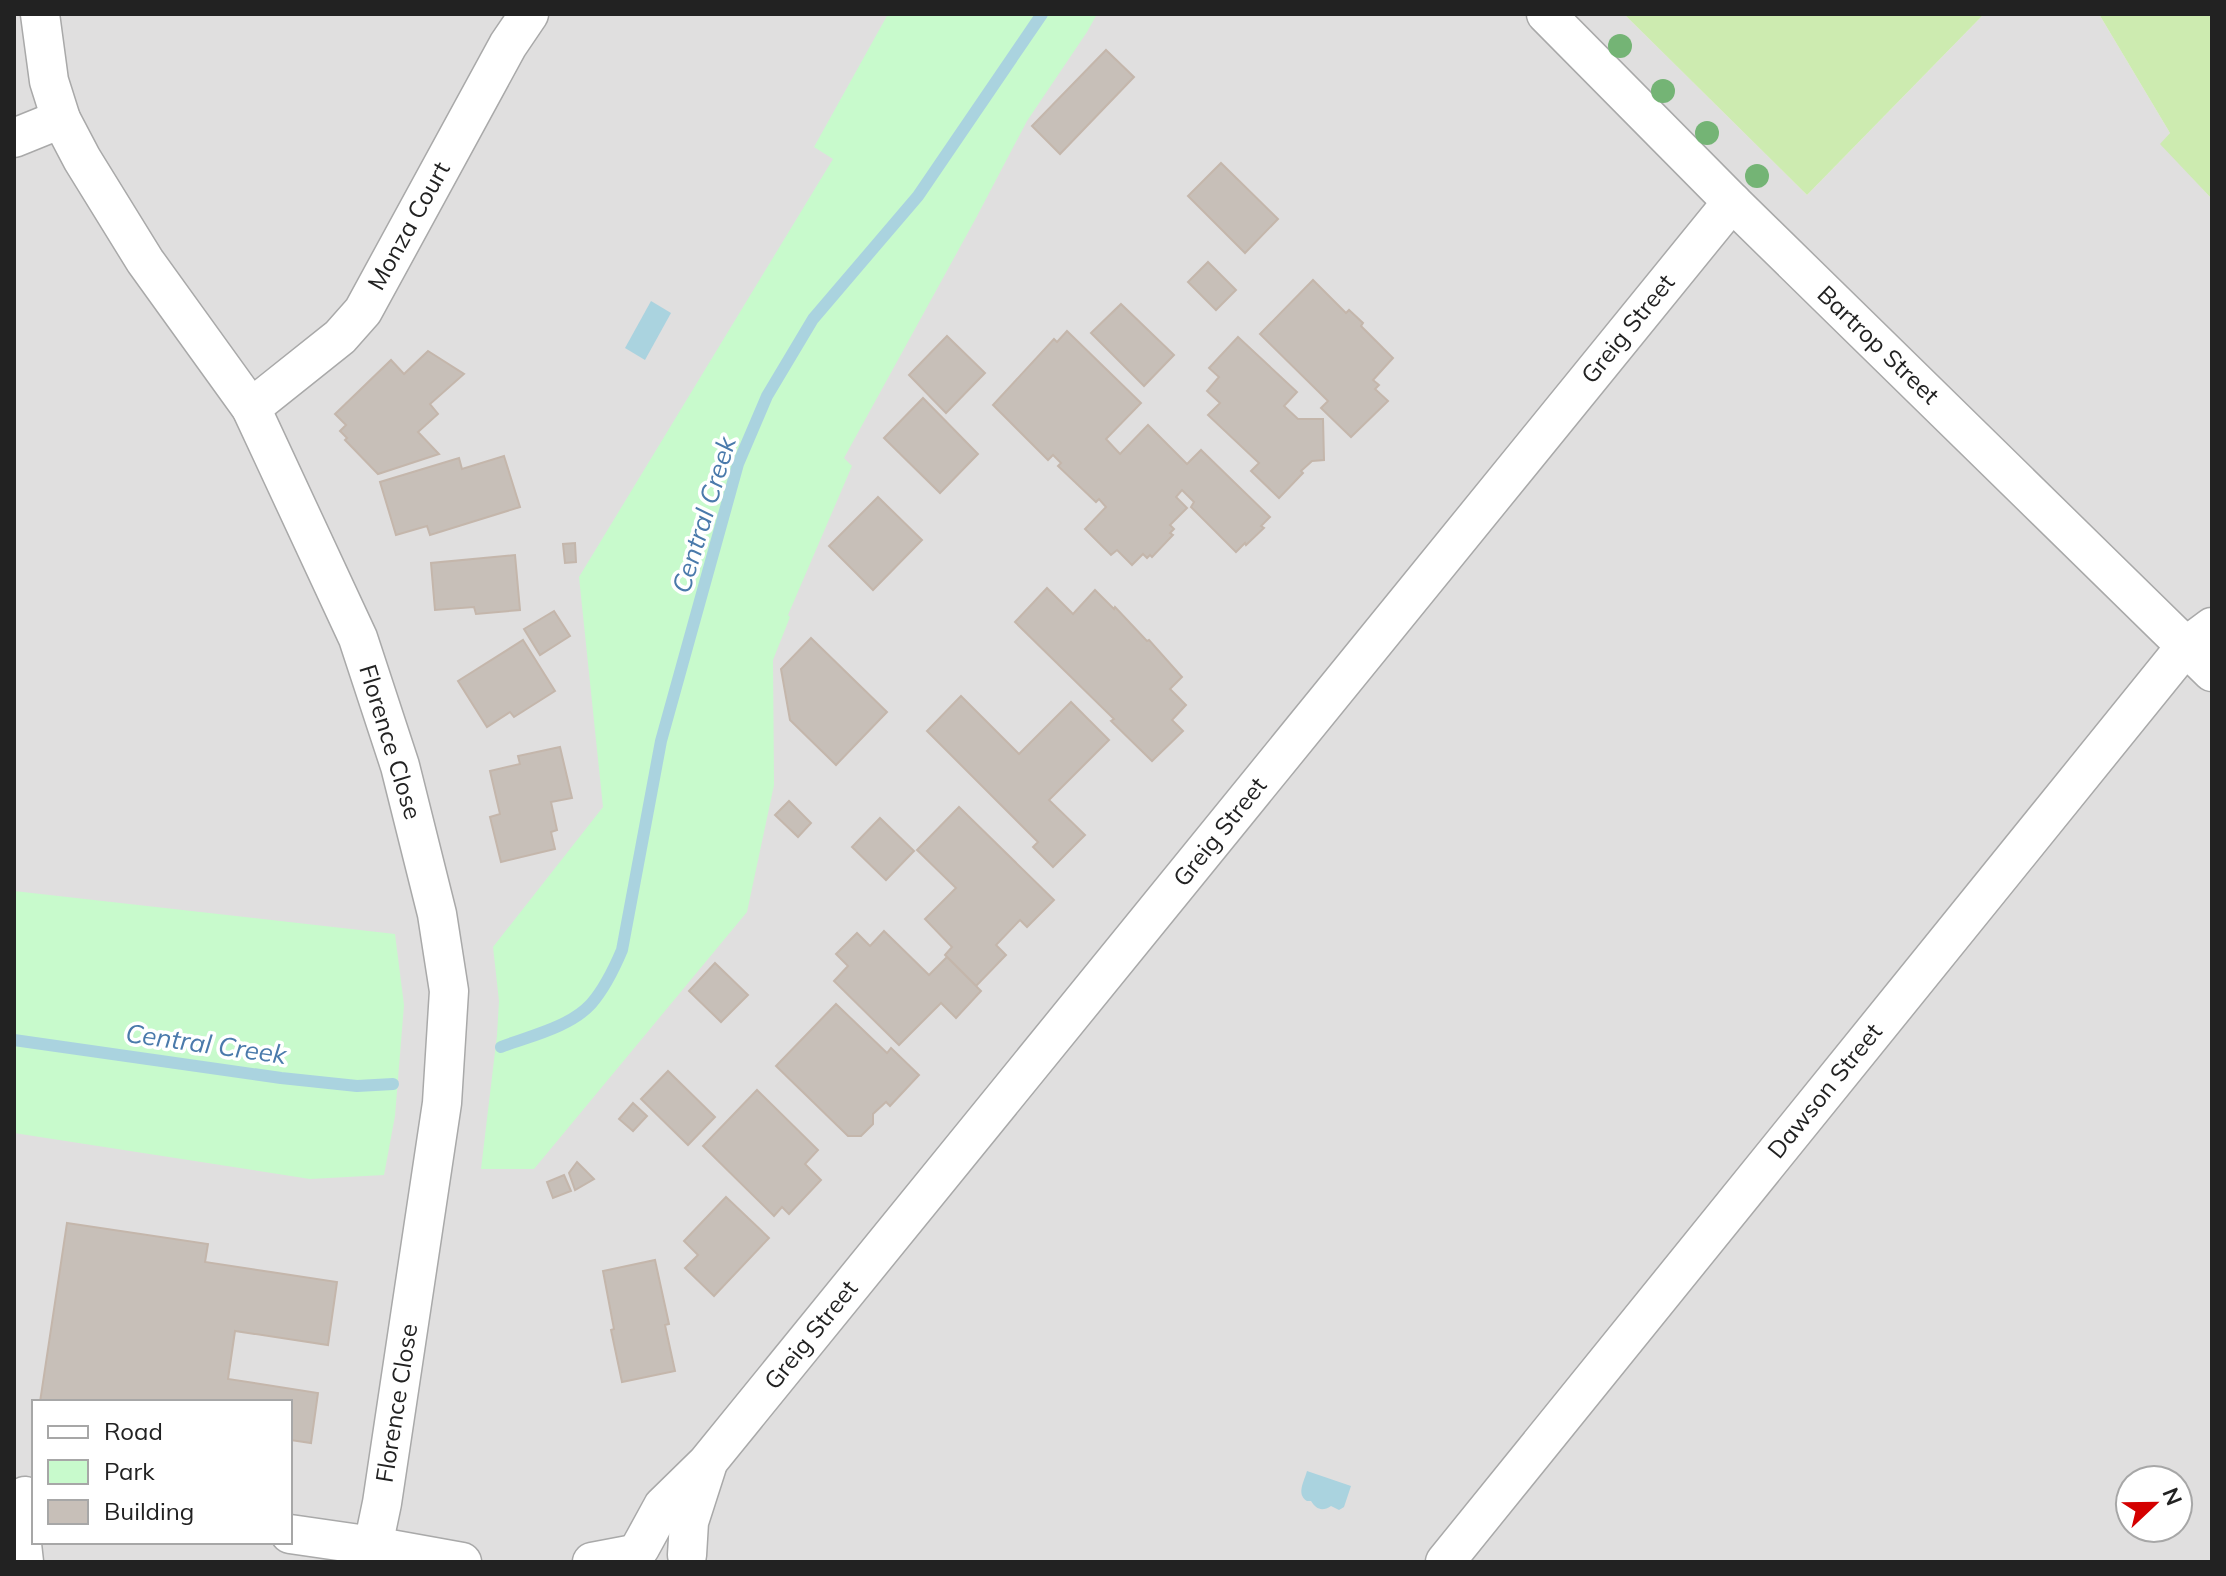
<svg xmlns="http://www.w3.org/2000/svg" width="2226" height="1576" font-family="Mulish,sans-serif">
	<rect width="100%" height="100%" fill="#f2efe9"/>
	<path fill="#e0dfdf" fill-rule="evenodd" d="M 14,14 L 1624,14 L 1807,195 L 1984,14 L 2099,14 L 2170,133 L 2161,144 L 2212,199 L 2212,1562 L 14,1562 ZM 34,1402 L 290,1402 L 290,1542 L 34,1542 ZM 2130,1480 L 2178,1480 L 2178,1528 L 2130,1528 Z"/>
	<g fill="#cdebb0">
		<polygon points="1624,14 1984,14 1807,195"/>
		<polygon points="2099,14 2212,14 2212,199 2160,144 2170,133"/>
	</g>
	<g fill="#c8facc">
		<polygon points="888,14 1097,14 1087,32 1027,121 976,218 844,458 852,466 788,615 790,617 773,660 774,785 747,912 534,1169 481,1169 497,1035 499,1001 493,947 603,807 579,577 833,159 814,147"/>
		<polygon points="14,891 395,934 404,1005 395,1116 384,1175 310,1179 14,1133"/>
	</g>
	<g fill="#aad3df">
		<polygon points="651,301 671,313 645,360 625,348"/>
		<path d="M 1307,1471 L 1351,1486 L 1344,1507 L 1339,1510 L 1331,1506 C 1322,1512 1316,1509 1311,1501 L 1307,1501 C 1296,1494 1304,1482 1307,1471 Z"/>
	</g>
	<g fill="none" stroke-linecap="round" stroke-linejoin="round">
		<g stroke="#aad3df" stroke-width="12">
			<polyline points="14,1040 281,1078 357,1086 393,1084"/>
			<path d="M 501,1047 C 530,1036 570,1027 591,1004 C 605,988 614,969 622,950 L 661,741 L 738,464 L 767,396 L 813,319 L 918,196 L 1042,14"/>
		</g>
	</g>
	<g fill="#c7bfb8" stroke="#c4b6ab" stroke-width="2">
		<polygon points="1106,50 1134,77 1060,154 1032,126"/>
		<polygon points="1221,163 1278,219 1245,253 1188,196"/>
		<polygon points="1208,262 1236,290 1216,310 1188,282"/>
		<polygon points="1313,280 1346,313 1349,310 1363,323 1361,326 1393,358 1373,380 1379,385 1375,389 1388,401 1351,437 1321,408 1328,401 1260,334"/>
		<polygon points="1121,304 1174,355 1144,386 1091,333"/>
		<polygon points="1067,331 1141,403 1106,439 1120,454 1148,425 1187,464 1201,450 1270,517 1261,526 1264,528 1246,545 1245,543 1236,552 1191,507 1194,502 1182,490 1176,497 1187,508 1170,525 1174,529 1170,533 1173,535 1152,557 1150,555 1147,558 1143,554 1132,565 1117,550 1111,555 1085,529 1106,507 1099,499 1096,502 1058,466 1061,463 1053,455 1048,460 993,405 1054,339 1057,342"/>
		<polygon points="947,336 985,373 946,413 909,375"/>
		<polygon points="1238,337 1297,392 1284,406 1298,419 1323,419 1324,460 1312,461 1301,471 1303,473 1279,498 1251,471 1259,463 1208,415 1220,403 1207,391 1219,377 1209,368"/>
		<polygon points="428,351 464,374 430,404 438,414 418,432 439,454 378,474 345,440 347,438 340,431 346,425 335,414 391,360 404,374"/>
		<polygon points="923,398 978,454 940,493 884,438"/>
		<polygon points="504,456 520,507 430,535 427,526 396,535 380,482 459,458 462,469"/>
		<polygon points="878,497 922,540 873,590 829,546"/>
		<polygon points="575,543 576,562 565,563 563,544"/>
		<polygon points="515,555 520,610 476,614 474,607 435,610 431,563"/>
		<polygon points="1047,588 1073,614 1095,590 1114,609 1115,607 1147,641 1149,640 1182,677 1170,689 1186,705 1172,720 1183,731 1152,761 1111,721 1114,719 1015,622"/>
		<polygon points="554,611 570,636 540,655 524,629"/>
		<polygon points="811,638 887,712 836,765 790,720 781,669"/>
		<polygon points="523,640 555,691 514,717 510,712 487,727 458,681"/>
		<polygon points="961,696 1019,754 1071,702 1109,740 1049,800 1085,835 1053,867 1033,847 1038,842 927,731"/>
		<polygon points="560,747 572,798 551,802 557,830 551,832 555,849 501,862 490,817 500,814 490,771 520,764 518,756"/>
		<polygon points="789,801 811,823 798,837 775,815"/>
		<polygon points="959,807 1054,900 1027,927 1020,920 996,945 1006,955 976,986 945,955 952,947 925,919 956,888 917,850"/>
		<polygon points="880,818 914,851 886,880 852,847"/>
		<polygon points="884,931 929,975 947,957 981,991 956,1018 941,1003 899,1045 834,981 848,966 836,954 857,933 870,946"/>
		<polygon points="715,963 748,995 721,1022 689,991"/>
		<polygon points="836,1004 887,1053 891,1048 919,1075 890,1106 886,1102 873,1114 873,1124 861,1136 848,1136 776,1066"/>
		<polygon points="668,1071 715,1117 688,1145 641,1099"/>
		<polygon points="757,1090 818,1150 805,1164 821,1180 789,1214 782,1207 774,1216 703,1146"/>
		<polygon points="633,1103 647,1116 633,1131 619,1119"/>
		<polygon points="577,1162 594,1179 575,1190 569,1173"/>
		<polygon points="564,1175 571,1191 553,1198 547,1182"/>
		<polygon points="726,1197 769,1238 714,1296 685,1268 698,1255 684,1241"/>
		<polygon points="67,1223 208,1244 205,1262 337,1282 328,1345 235,1331 228,1379 318,1393 311,1443 290,1440 290,1402 40,1402"/>
		<polygon points="655,1260 669,1324 665,1325 675,1371 622,1382 611,1330 614,1329 603,1271"/>
	</g>
	<g fill="none" stroke-linecap="round" stroke-linejoin="round">
		<g stroke="#a9a9a9" stroke-width="41">
			<g id="street">
				<polyline points="40,14 49,81 61,119 82,159 145,261 251,408 358,638 400,766 437,914 449,991 442,1103 382,1503 373,1546"/>
				<polyline points="1546,14 1732,202 2212,672"/>
				<polyline points="14,138 61,119"/>
				<polyline points="251,408 340,337 363,311 508,45 529,14"/>
				<polyline points="290,1534 373,1546 462,1562"/>
				<polyline points="640,1548 663,1506 707,1463 1732,202"/>
				<polyline points="687,1555 689,1522 707,1466"/>
				<polyline points="24,1562 22,1544 25,1496"/>
				<polyline points="592,1562 629,1555"/>
				<polyline points="1445,1562 2185,647 2212,627"/>
			</g>
		</g>
		<use href="#street" stroke="#fff" stroke-width="38"/>
	</g>
	<g fill="#74b475">
		<circle cx="1620" cy="46" r="12"/>
		<circle cx="1663" cy="91" r="12"/>
		<circle cx="1707" cy="133" r="12"/>
		<circle cx="1757" cy="176" r="12"/>
	</g>
	<g text-anchor="middle" stroke-width="7" stroke-linejoin="round" paint-order="stroke">
		<g font-size="24" fill="#222" stroke="#fff">
			<text transform="translate(409 226) rotate(-61)" y="8">Monza Court</text>
			<text transform="translate(1628 329) rotate(-51)" y="8">Greig Street</text>
			<text transform="translate(1878 345) rotate(44)" y="8">Bartrop Street</text>
			<text transform="translate(390 742) rotate(73)" y="8">Florence Close</text>
			<text transform="translate(1220 832) rotate(-51)" y="8">Greig Street</text>
			<text transform="translate(1825 1091) rotate(-51)" y="8">Dawson Street</text>
			<text transform="translate(811 1335) rotate(-51)" y="8">Greig Street</text>
			<text transform="translate(397 1403) rotate(-81)" y="8">Florence Close</text>
		</g>
		<g font-size="26" font-style="italic" fill="#4a7aab" stroke="#fff">
			<text transform="translate(704 515) rotate(-73)" y="9">Central Creek</text>
			<text transform="translate(206 1044) rotate(8)" y="9">Central Creek</text>
		</g>
	</g>
	<rect width="2226" height="1576" fill="none" stroke="#222222" stroke-width="32"/>
	<rect x="32" y="1400" width="260" height="144" fill="#ffffff" stroke="#a7a7a7" stroke-width="2"/>
	<rect x="48" y="1426" width="40" height="12" fill="#ffffff" stroke="#a7a7a7" stroke-width="2"/>
	<text x="104" y="1440" font-size="24" fill="#222222">Road</text>
	<rect x="48" y="1460" width="40" height="24" fill="#c8facc" stroke="#a7a7a7" stroke-width="2"/>
	<text x="104" y="1480" font-size="24" fill="#222222">Park</text>
	<rect x="48" y="1500" width="40" height="24" fill="#c7bfb8" stroke="#a7a7a7" stroke-width="2"/>
	<text x="104" y="1520" font-size="24" fill="#222222">Building</text>
	<g transform="translate(2154 1504) rotate(68)"><circle r="38" fill="#ffffff" stroke="#a7a7a7" stroke-width="2"/>
	<path d="M0-6L14 30L0 20L-14 30Z" fill="#d40000"/>
	<text y="-12" font-size="22" font-weight="bold" text-anchor="middle" fill="#222222">N</text>
	</g>
</svg>
